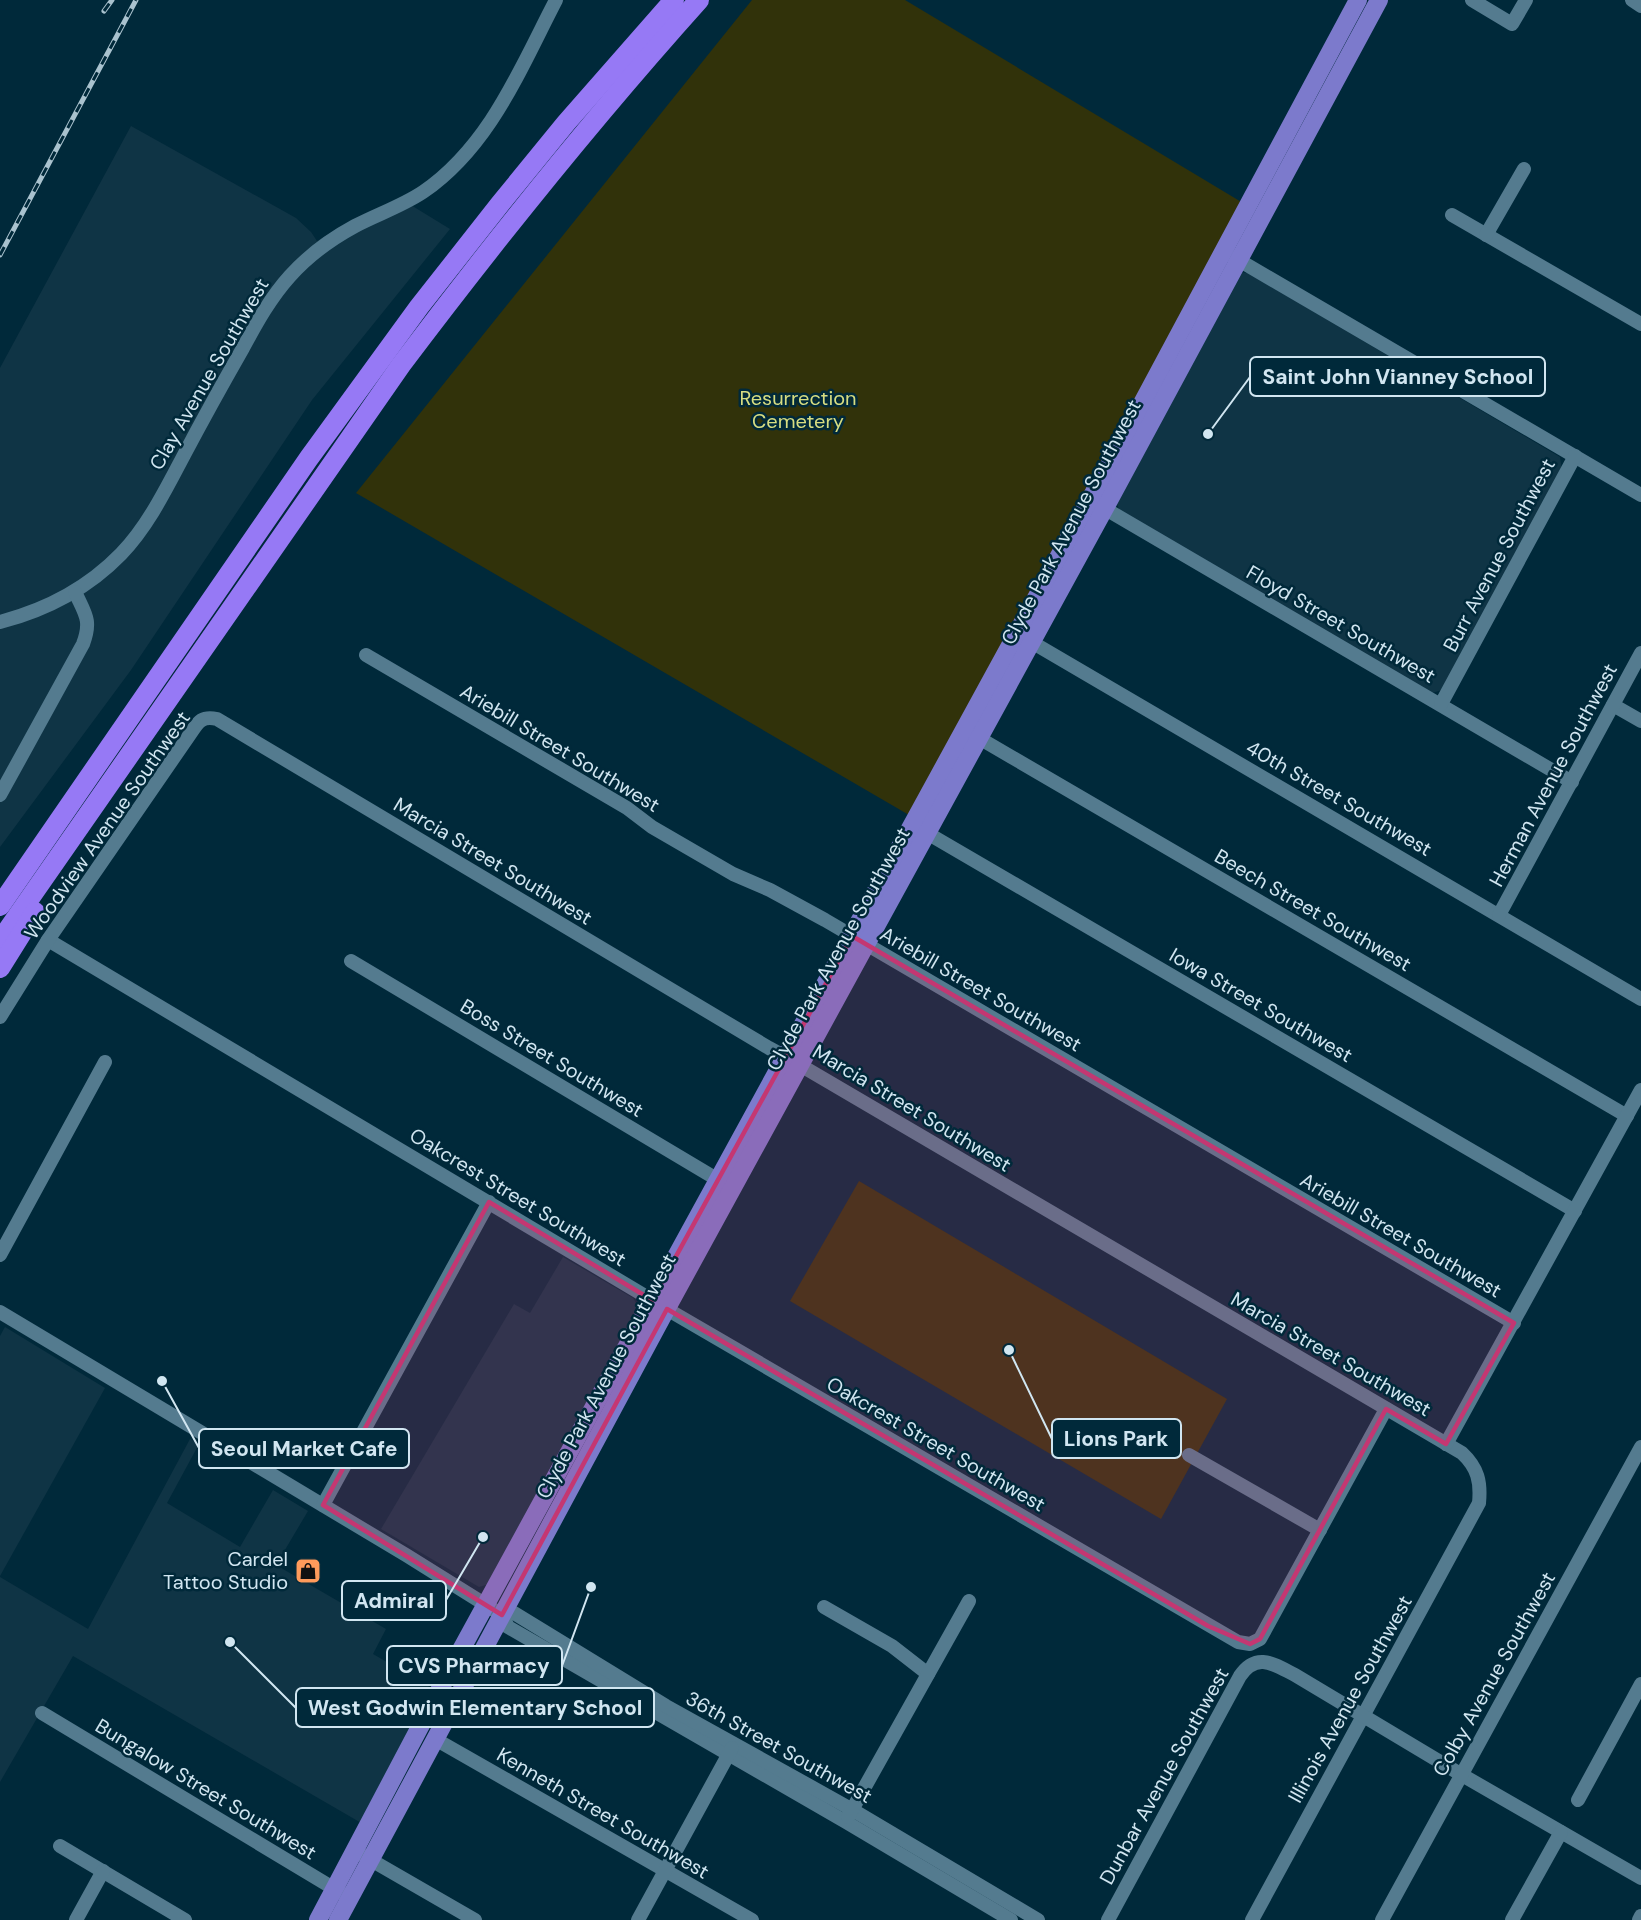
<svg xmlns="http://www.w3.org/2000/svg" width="1641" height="1920" font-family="'DM Sans',sans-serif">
	<rect width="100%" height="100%" fill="#00293a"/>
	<g fill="#0f3445">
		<polygon points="131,126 296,218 311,232 317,241 348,223 401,199 450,229 312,400 131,670 0,847 0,368"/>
		<polygon points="1238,272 1248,273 1560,457 1562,471 1442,690 1432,693 1120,512 1116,501"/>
		<polygon points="563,1257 633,1298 641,1311 493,1583 479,1587 381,1529 514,1304 530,1313"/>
		<polygon points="5,1327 105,1388 0,1576 0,1336"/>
		<polygon points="190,1439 199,1444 167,1503 240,1547 273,1490 308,1511 276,1565 386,1629 373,1654 435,1690 363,1824 73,1656 0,1782 0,1577 88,1629"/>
	</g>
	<g fill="#31320a">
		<polygon points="752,0 905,0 1243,203 909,815 356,493"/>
		<polygon points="859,1181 1227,1399 1161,1519 790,1301"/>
	</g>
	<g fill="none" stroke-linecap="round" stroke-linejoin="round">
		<g stroke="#547b8f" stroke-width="14">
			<polyline points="1472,0 1512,24 1526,0"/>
			<polyline points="1632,0 1641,6"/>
			<polyline points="1452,215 1641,324"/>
			<polyline points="1486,235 1524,169"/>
			<polyline points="1230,255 1641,495"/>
			<polyline points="1097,504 1572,782"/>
			<path d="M 0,622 C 46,610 87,589 121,554 C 148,526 166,489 184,455 C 203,419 223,383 243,348 C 257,322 271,297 290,276 C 308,256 331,239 355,226 C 378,214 402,206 423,192 C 490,146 520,69 556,0"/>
			<polyline points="1023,637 1641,999"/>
			<polyline points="366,655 627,808 652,827 733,874 770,890 825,920 1514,1323"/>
			<polyline points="1441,704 1575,456"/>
			<polyline points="1613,705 1641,721"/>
			<polyline points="979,738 1627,1116"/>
			<path d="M 0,795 L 83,644 C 92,620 85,614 75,592"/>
			<polyline points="927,833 1575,1211"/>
			<polyline points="1499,915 1641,653"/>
			<polyline points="48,940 677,1315 1238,1642 1250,1644 1260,1639 1386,1409"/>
			<polyline points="351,961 725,1184"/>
			<path d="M 0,1017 L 48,940 L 188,737 C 197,725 199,715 217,719 L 769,1048 L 800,1065 L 1462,1453 C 1478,1468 1481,1482 1479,1503 L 1252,1920"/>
			<polyline points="0,1255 105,1062"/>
			<polyline points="0,1312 406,1555 502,1615 508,1627 846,1822 1011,1920"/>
			<polyline points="1446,1444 1641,1090"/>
			<polyline points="1189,1455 1320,1530"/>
			<polyline points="323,1505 489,1202"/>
			<polyline points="824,1607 892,1646 928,1674"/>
			<polyline points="502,1615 514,1613 666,1706 851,1809 1038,1920"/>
			<polyline points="42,1713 343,1894"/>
			<polyline points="435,1739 752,1920"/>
			<polyline points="1578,1800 1641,1684"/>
			<polyline points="848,1817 969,1601"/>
			<polyline points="60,1846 185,1920"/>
			<polyline points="364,1856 475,1920"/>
			<polyline points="76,1920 103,1871"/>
			<polyline points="638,1920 732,1748"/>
			<path d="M 1108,1920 L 1240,1676 C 1257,1651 1275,1665 1295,1675 L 1462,1775 L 1641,1878"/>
			<polyline points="1382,1920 1641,1447"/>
			<polyline points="1512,1920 1561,1832"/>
			<polyline points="1639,1920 1641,1916"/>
		</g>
		<g stroke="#7c7acc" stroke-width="18">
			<polyline points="318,1920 450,1670 1117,450 1358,0"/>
			<polyline points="338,1920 667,1308 1105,508 1379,0"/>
		</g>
		<g stroke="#9679f5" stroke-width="20">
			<polyline points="0,906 309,458 419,307 500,204 566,123 674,0"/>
			<path d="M 0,941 L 401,365 C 496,239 594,117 699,0"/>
			<polyline points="0,968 35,912"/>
		</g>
		<g stroke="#a9c2ce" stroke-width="5">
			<g id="rail">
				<polyline points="104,11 112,0"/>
				<polyline points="0,255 136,0"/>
			</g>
		</g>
		<use href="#rail" stroke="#00293a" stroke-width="3" stroke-dasharray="9" stroke-linecap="butt"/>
	</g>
	<path fill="#c43772" fill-opacity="0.2" stroke="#c43772" stroke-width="4.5" stroke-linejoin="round" d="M 852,936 L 1514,1323 L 1446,1444 L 1386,1409 L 1260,1639 L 1250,1644 L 1208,1626 L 667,1309 L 502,1615 L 323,1505 L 489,1202 L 652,1300 Z"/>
	<defs>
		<g id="shop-square" transform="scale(1.35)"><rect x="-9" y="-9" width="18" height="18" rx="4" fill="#ff9b5b" stroke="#00293a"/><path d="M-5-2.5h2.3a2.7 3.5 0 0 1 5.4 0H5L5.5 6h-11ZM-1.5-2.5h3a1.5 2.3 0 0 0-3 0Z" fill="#111"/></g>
	</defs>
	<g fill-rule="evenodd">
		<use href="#shop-square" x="308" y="1571"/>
	</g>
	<g text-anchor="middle" stroke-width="5" stroke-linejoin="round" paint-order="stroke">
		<g font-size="20" fill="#d1e6f1" stroke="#00293a">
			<text transform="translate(209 374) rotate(-60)" y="7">Clay Avenue Southwest</text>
			<text transform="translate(1071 522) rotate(-62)" y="7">Clyde Park Avenue Southwest</text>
			<text transform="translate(1499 555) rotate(-62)" y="7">Burr Avenue Southwest</text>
			<text transform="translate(1341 624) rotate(30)" y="7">Floyd Street Southwest</text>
			<text transform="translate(560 748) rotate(31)" y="7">Ariebill Street Southwest</text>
			<text transform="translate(1553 775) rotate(-62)" y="7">Herman Avenue Southwest</text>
			<text transform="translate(1339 798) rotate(30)" y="7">40th Street Southwest</text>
			<text transform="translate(107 825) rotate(-55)" y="7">Woodview Avenue Southwest</text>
			<text transform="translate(493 861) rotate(31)" y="7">Marcia Street Southwest</text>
			<text transform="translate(1313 910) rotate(30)" y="7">Beech Street Southwest</text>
			<text transform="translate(838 949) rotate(-61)" y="7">Clyde Park Avenue Southwest</text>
			<text transform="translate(981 989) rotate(30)" y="7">Ariebill Street Southwest</text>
			<text transform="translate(1261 1005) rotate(30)" y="7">Iowa Street Southwest</text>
			<text transform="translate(552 1058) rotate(31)" y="7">Boss Street Southwest</text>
			<text transform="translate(912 1108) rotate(31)" y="7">Marcia Street Southwest</text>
			<text transform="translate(518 1197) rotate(31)" y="7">Oakcrest Street Southwest</text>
			<text transform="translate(1401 1235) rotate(30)" y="7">Ariebill Street Southwest</text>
			<text transform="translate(1331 1354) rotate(30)" y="7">Marcia Street Southwest</text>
			<text transform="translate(606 1376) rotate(-62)" y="7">Clyde Park Avenue Southwest</text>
			<text transform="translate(936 1444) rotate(30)" y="7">Oakcrest Street Southwest</text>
			<text transform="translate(1494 1674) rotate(-61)" y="7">Colby Avenue Southwest</text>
			<text transform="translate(1350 1699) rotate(-61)" y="7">Illinois Avenue Southwest</text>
			<text transform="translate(779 1747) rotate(29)" y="7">36th Street Southwest</text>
			<text transform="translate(1164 1776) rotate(-61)" y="7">Dunbar Avenue Southwest</text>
			<text transform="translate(206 1789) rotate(31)" y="7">Bungalow Street Southwest</text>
			<text transform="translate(603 1813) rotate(30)" y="7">Kenneth Street Southwest</text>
		</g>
		<g font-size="20" fill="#d7dd81" stroke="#00293a">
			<text x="798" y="405">Resurrection<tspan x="798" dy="23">Cemetery</tspan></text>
		</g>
		<g font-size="20" fill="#d1e6f1" stroke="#00293a" text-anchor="end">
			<text x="288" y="1566">Cardel<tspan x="288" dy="23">Tattoo Studio</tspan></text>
		</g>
	</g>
	<path fill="none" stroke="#d1e6f1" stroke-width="2" d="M1208 434L1250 377M1009 1350L1052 1439M162 1381L199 1448M483 1537L446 1600M591 1587L562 1666M230 1642L296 1708"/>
	<g fill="#d1e6f1" stroke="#00293a" stroke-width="2">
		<circle cx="1208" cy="434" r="6"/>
		<circle cx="1009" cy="1350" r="6"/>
		<circle cx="162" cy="1381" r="6"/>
		<circle cx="483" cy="1537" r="6"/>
		<circle cx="591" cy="1587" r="6"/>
		<circle cx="230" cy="1642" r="6"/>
	</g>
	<g fill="#00293a" stroke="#d1e6f1" stroke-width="2">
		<rect x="1250" y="357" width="295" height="39" rx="6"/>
		<rect x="1052" y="1419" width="129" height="39" rx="6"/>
		<rect x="199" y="1429" width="210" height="39" rx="6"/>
		<rect x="342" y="1581" width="104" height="39" rx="6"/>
		<rect x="387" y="1646" width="175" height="39" rx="6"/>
		<rect x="296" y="1688" width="358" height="39" rx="6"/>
	</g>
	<g font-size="21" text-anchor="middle" font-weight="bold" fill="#d1e6f1">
		<text x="1398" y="384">Saint John Vianney School</text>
		<text x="1116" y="1446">Lions Park</text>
		<text x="304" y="1456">Seoul Market Cafe</text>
		<text x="394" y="1608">Admiral</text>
		<text x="474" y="1673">CVS Pharmacy</text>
		<text x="475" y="1715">West Godwin Elementary School</text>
	</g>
</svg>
